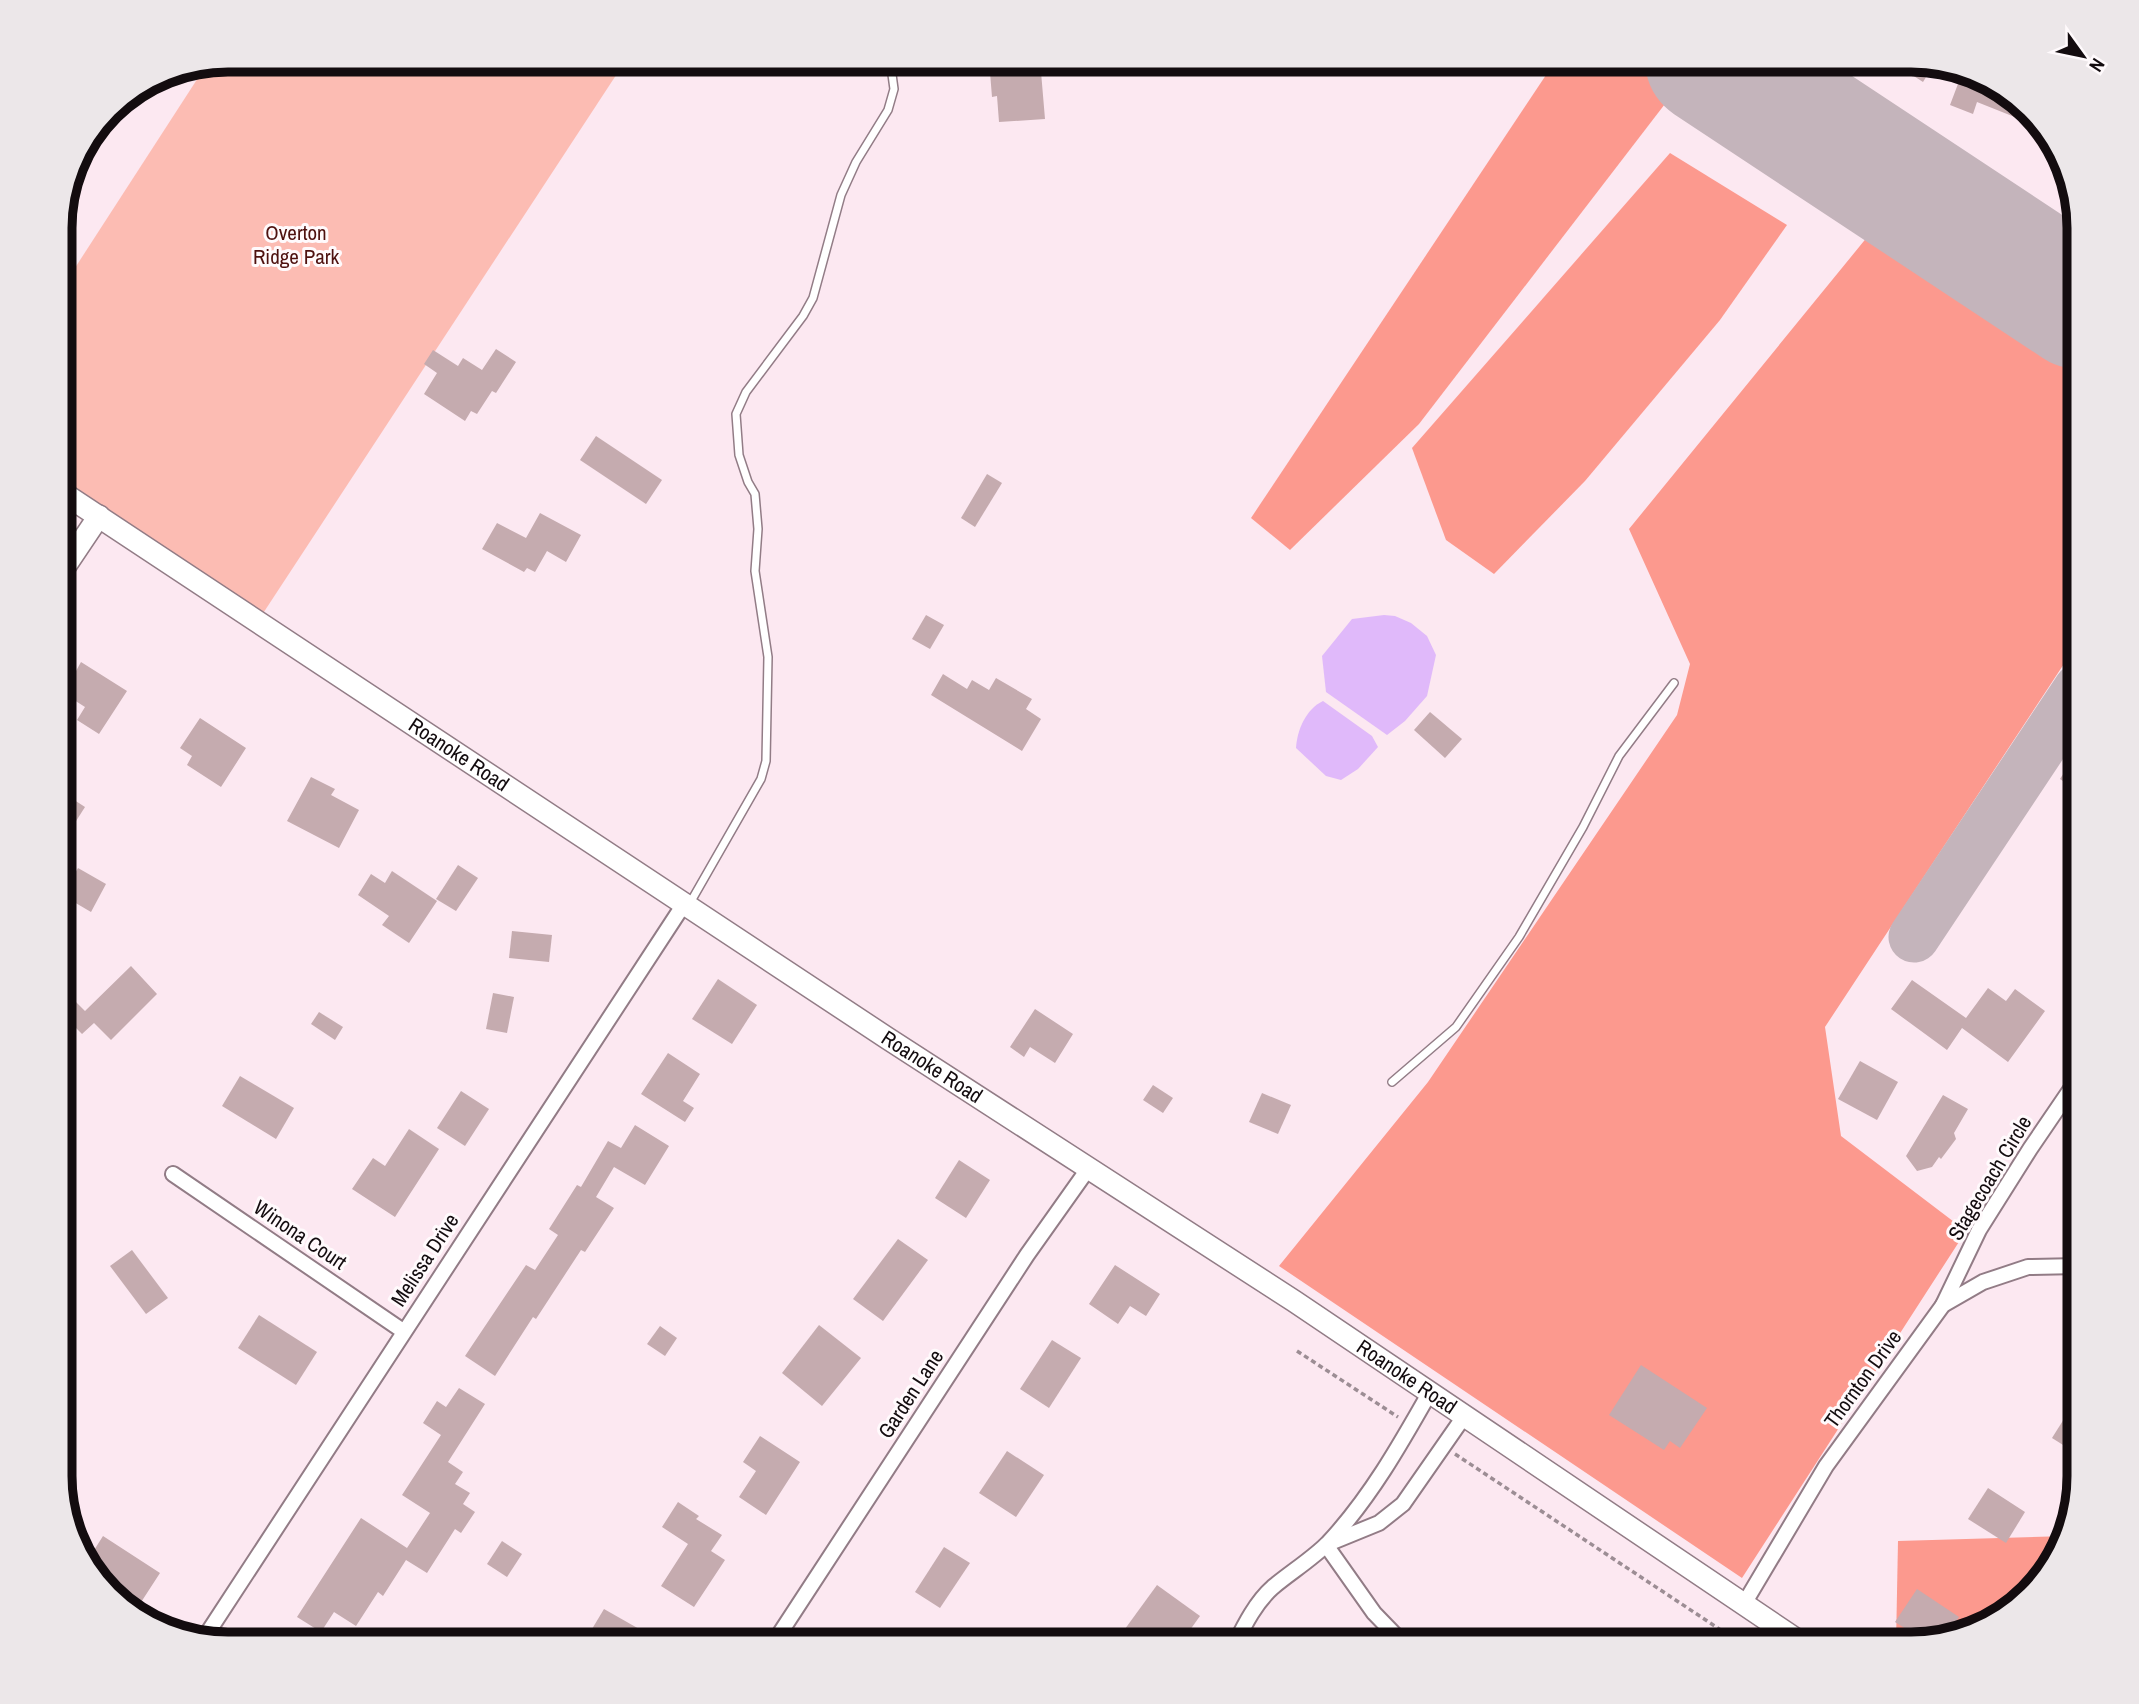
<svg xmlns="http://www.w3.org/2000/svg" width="2139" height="1704" font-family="'Archivo Narrow',sans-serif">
	<rect width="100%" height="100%" fill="#fce8f1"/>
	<polygon fill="#fcbcb3" points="228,60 626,60 258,621 60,492 60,291 207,64"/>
	<g fill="#fc998e">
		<polygon points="1556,60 1639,60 1678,87 1419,424 1290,550 1251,518"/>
		<polygon points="1670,153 1787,225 1720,320 1585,481 1494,574 1446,540 1412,448"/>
		<polygon points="1877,225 2079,365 2079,641 1825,1027 1841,1136 1966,1231 1742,1578 1279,1266 1428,1082 1677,715 1690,664 1629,529"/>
		<polygon points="2067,1536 2038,1587 1985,1627 1911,1644 1896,1644 1898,1541"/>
	</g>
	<g fill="#e0b9fa">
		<polygon points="1384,615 1395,616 1411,623 1427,636 1436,655 1427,696 1405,721 1387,735 1326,692 1322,656 1352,619"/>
		<path d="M 1323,701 L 1372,736 L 1378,747 L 1358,769 L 1341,780 L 1326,776 L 1296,748 C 1297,730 1306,709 1323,701 Z"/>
	</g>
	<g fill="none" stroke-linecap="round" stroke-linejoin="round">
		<polyline stroke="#c4b4bb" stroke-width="51" points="1914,937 2079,689"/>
		<polyline stroke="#c4b4bb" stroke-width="130" points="1710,60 2079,304"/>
	</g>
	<g fill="#c5abaf">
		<polygon points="989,60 1040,60 1045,119 999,122 997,96 992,97"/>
		<polygon points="1889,60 1912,60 1935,63 1923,82"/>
		<polygon points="1964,68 2022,101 2042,128 1977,102 1973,114 1950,105"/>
		<polygon points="496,349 516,362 496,393 492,391 477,414 471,411 465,421 424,394 437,373 424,364 433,350 458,366 463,358 482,370"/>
		<polygon points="596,436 662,480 646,504 580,460"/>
		<polygon points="987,474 1002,483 975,527 961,518"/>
		<polygon points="540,513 581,535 566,562 547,551 535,572 527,568 524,572 482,549 497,523 526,538"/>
		<polygon points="926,615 944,625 930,649 912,639"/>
		<polygon points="81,662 127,691 99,734 77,720 85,707 60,691 60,672 65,664 76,671"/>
		<polygon points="943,674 967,689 972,680 989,690 996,678 1032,699 1026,709 1041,719 1022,751 931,695"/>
		<polygon points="1430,712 1462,739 1445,758 1414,730"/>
		<polygon points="200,718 246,748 221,787 187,765 192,756 180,748"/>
		<polygon points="2079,749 2079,792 2060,779"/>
		<polygon points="311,777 335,789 331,795 359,810 339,848 287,821"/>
		<polygon points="65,794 85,807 71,829 60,822 60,802"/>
		<polygon points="458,865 478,878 456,911 436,899"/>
		<polygon points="78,868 106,884 91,912 62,895"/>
		<polygon points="392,871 437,901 409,943 382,925 389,916 358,895 371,874 385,883"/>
		<polygon points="512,931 552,935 549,962 509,958"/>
		<polygon points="131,966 157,994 111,1040 94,1023 82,1034 62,1014 75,1001 85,1011"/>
		<polygon points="718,979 757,1005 732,1044 692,1019"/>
		<polygon points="1912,980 1966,1018 1988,988 2006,1001 2015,989 2045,1011 2008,1062 1962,1028 1947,1050 1891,1009"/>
		<polygon points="493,993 514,997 507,1033 486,1029"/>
		<polygon points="1035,1009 1073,1034 1055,1063 1030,1047 1024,1057 1010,1047"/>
		<polygon points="319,1012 343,1027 335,1040 311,1024"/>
		<polygon points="668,1053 700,1074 683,1101 694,1108 685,1122 641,1094"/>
		<polygon points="1860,1061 1898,1082 1877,1120 1838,1099"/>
		<polygon points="240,1076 294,1108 276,1139 222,1106"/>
		<polygon points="1153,1085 1173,1098 1163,1113 1143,1100"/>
		<polygon points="461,1091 489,1109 465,1146 437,1128"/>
		<polygon points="1262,1093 1291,1105 1278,1134 1249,1122"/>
		<polygon points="1943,1095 1968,1109 1954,1133 1956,1139 1941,1159 1939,1157 1932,1167 1917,1171 1906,1156"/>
		<polygon points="635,1125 669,1146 645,1185 614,1167 596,1197 614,1208 585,1252 581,1250 536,1319 533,1317 495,1376 465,1356 526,1265 535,1270 558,1235 549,1229 577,1185 581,1187 608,1141 621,1148"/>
		<polygon points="409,1129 439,1149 395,1217 352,1189 373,1158 385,1166"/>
		<polygon points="959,1160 990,1180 966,1218 935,1198"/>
		<polygon points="898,1239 928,1260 883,1321 853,1299"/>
		<polygon points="132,1250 168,1298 146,1314 110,1266"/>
		<polygon points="1115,1265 1160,1294 1146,1316 1130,1306 1118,1324 1089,1304"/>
		<polygon points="259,1315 317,1352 296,1385 238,1348"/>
		<polygon points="819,1325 861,1358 822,1406 782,1373"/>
		<polygon points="660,1326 677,1338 665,1356 647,1344"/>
		<polygon points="1052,1340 1081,1358 1049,1408 1020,1389"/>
		<polygon points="1641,1365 1707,1408 1680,1448 1670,1441 1664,1450 1609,1415"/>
		<polygon points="459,1388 485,1404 448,1462 463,1472 455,1484 470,1493 463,1504 475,1512 461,1533 455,1529 427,1573 406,1560 383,1596 378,1592 356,1626 334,1612 321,1632 297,1617 361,1518 407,1548 430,1513 402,1495 441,1435 423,1423 437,1401 446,1407"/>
		<polygon points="2079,1395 2079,1455 2052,1438"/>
		<polygon points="760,1436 800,1462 766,1515 739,1497 756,1471 743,1462"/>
		<polygon points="1007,1451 1044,1475 1016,1517 979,1493"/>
		<polygon points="1988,1488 2025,1512 2006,1543 1968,1519"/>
		<polygon points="678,1502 699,1516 696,1519 722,1535 711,1551 725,1560 694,1607 661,1586 688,1544 662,1527"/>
		<polygon points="103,1536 160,1573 134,1613 117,1603 112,1596 117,1588 94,1573 86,1563"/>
		<polygon points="502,1541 522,1554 507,1577 487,1564"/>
		<polygon points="944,1547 970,1563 940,1608 915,1592"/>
		<polygon points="1157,1585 1200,1616 1180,1644 1114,1644"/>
		<polygon points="1917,1589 1959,1617 1946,1636 1925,1641 1895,1622"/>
		<polygon points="604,1609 648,1634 642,1644 583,1644"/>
	</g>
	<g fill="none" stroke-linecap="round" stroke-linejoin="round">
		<g stroke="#927c86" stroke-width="10">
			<g id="lane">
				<polyline points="690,903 761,779 766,761 768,657 755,571 758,529 755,494 748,482 739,455 736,414 746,392 803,316 813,298 841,195 856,162 888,110 894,89 890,60"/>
				<polyline points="1392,1082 1456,1027 1519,937 1583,827 1619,756 1674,683"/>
			</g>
		</g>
		<g stroke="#927c86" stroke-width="18">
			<g id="street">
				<polyline points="173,1174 403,1331"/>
				<polyline points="1943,1305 1979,1230 2030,1149 2079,1077"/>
				<polyline points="1330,1543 1379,1523 1403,1504 1465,1415"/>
				<polyline points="1326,1545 1374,1613 1404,1644"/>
				<polyline points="1744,1604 1826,1466 1943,1305 1983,1282 2028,1267 2079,1266"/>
				<polyline points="203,1640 684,904"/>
				<polyline points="773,1644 1027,1255 1088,1169"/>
				<path d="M 1235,1644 C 1245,1624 1256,1602 1273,1587 C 1291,1572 1312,1559 1328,1543 C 1370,1498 1400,1445 1430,1392"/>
			</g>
		</g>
		<g stroke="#927c86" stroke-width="24">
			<g id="secondary">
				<path id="s1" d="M 60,491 L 887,1038 L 1294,1301 L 1803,1644"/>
				<polyline points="60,574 99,516"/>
			</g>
		</g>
		<g stroke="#9c8d94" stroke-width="3.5" stroke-dasharray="5 3.5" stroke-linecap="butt">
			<polyline points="1297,1351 1398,1417"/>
			<polyline points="1455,1454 1742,1644"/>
		</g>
		<use href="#lane" stroke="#fff" stroke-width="7"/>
		<use href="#street" stroke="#fff" stroke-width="14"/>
		<use href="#secondary" stroke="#fff" stroke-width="21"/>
	</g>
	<g text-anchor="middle" stroke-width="6" stroke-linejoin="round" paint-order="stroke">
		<g font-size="21" fill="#4e110f" stroke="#fffafc">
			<text x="296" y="240">Overton<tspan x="296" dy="24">Ridge Park</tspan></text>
		</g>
		<g font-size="21" fill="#130c0f" stroke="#fffafc">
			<text dy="7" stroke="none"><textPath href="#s1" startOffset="478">Roanoke Road</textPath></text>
			<text dy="7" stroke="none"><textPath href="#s1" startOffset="1045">Roanoke Road</textPath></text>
			<text transform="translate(1990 1178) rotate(-59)" y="7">Stagecoach Circle</text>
			<text transform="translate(300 1235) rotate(34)" y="7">Winona Court</text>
			<text transform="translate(425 1260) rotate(-57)" y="7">Melissa Drive</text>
			<text dy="7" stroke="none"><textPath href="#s1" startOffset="1612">Roanoke Road</textPath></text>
			<text transform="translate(1863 1379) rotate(-54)" y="7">Thornton Drive</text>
			<text transform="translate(911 1394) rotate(-57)" y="7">Garden Lane</text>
		</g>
	</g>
	<path d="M0 0H2139V1704H0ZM228 72H1911A156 156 0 0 1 2067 228V1476A156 156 0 0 1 1911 1632H228A156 156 0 0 1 72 1476V228A156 156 0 0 1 228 72Z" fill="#ece7e9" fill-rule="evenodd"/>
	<path fill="none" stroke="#130c0f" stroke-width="9" d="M228 72H1911A156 156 0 0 1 2067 228V1476A156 156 0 0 1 1911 1632H228A156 156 0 0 1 72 1476V228A156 156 0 0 1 228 72Z"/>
	<g transform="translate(2083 56) rotate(123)" stroke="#fffafc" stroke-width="5" paint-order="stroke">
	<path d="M0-5L12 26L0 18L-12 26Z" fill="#130c0f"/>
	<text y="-10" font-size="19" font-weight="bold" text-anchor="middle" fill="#130c0f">N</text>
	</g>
</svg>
